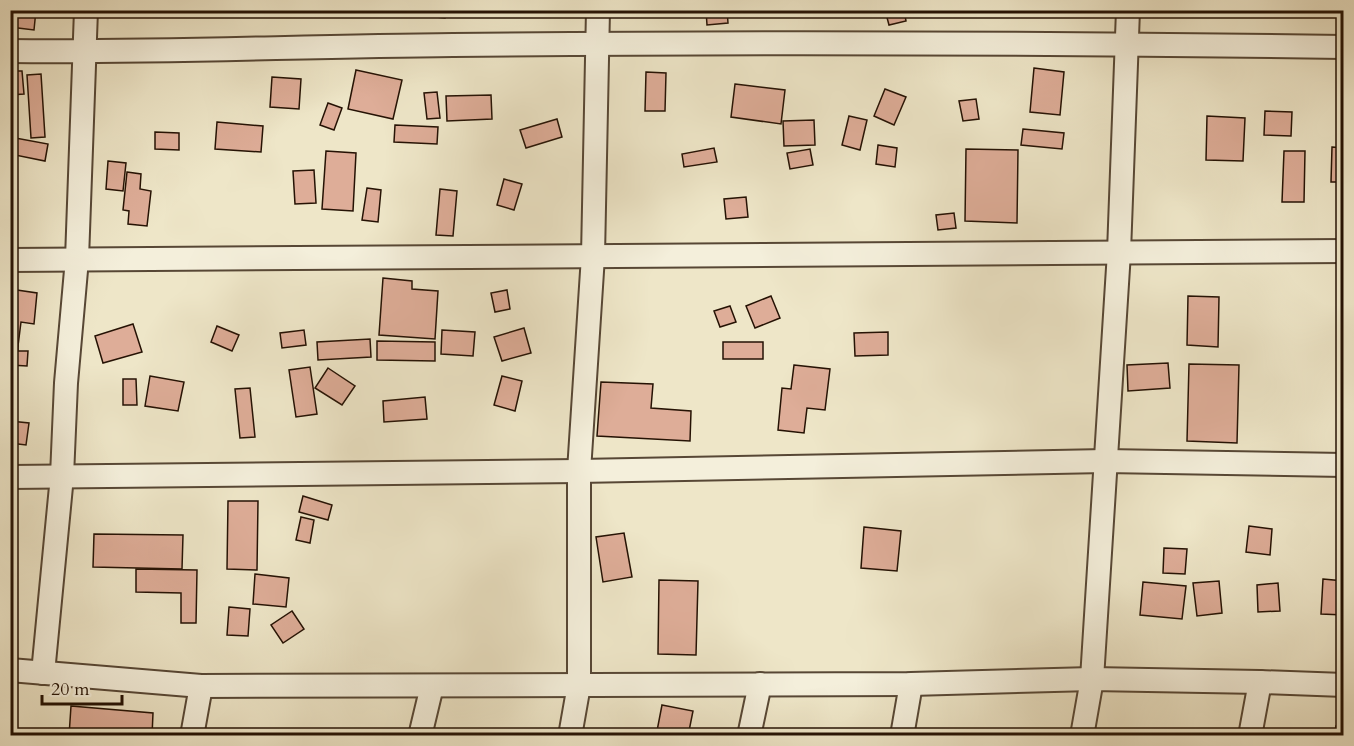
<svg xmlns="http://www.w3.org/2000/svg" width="1354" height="746" font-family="Cardo,serif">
	<rect width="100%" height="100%" fill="#eee6c8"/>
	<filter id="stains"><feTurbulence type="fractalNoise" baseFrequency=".00333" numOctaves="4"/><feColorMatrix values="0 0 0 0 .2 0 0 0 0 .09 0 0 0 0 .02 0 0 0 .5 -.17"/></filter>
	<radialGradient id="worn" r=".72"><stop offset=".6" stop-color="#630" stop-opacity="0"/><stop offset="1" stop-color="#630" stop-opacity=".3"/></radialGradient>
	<g fill="#dead98" stroke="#251204" stroke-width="1.5">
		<polygon points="10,10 36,10 34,30 10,27"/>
		<polygon points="427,10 446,10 445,18 426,16"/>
		<polygon points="706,10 727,10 728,23 707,25"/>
		<polygon points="885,10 904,10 906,21 889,25"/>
		<polygon points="1202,10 1221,10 1221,15 1202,14"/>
		<polygon points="1034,68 1064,72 1060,115 1030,112"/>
		<polygon points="356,70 402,80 393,119 348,109"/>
		<polygon points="10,71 22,71 24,94 10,95"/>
		<polygon points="646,72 666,73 665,111 645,111"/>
		<polygon points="41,74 45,137 31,138 27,75"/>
		<polygon points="272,77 301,79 299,109 270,107"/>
		<polygon points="735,84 785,90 781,124 731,117"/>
		<polygon points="885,89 906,97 894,125 874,116"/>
		<polygon points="437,92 440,118 427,119 424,93"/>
		<polygon points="491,95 492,119 447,121 446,96"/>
		<polygon points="976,99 979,119 963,121 959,101"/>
		<polygon points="328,103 342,108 334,130 320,125"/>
		<polygon points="1265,111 1292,112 1291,136 1264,135"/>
		<polygon points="849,116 867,120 860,150 842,145"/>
		<polygon points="1207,116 1245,118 1243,161 1206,160"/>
		<polygon points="557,119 562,137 526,148 520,130"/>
		<polygon points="814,120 815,145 784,146 783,121"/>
		<polygon points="217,122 263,126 261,152 215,149"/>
		<polygon points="395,125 438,127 437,144 394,142"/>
		<polygon points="1023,129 1064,133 1062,149 1021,145"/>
		<polygon points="155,132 179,133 179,150 155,149"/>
		<polygon points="10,137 48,144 45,161 10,154"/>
		<polygon points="878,145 897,148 895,167 876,164"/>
		<polygon points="1332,147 1344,148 1344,182 1331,182"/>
		<polygon points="714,148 717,162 684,167 682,154"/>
		<polygon points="810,149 813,165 790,169 787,153"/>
		<polygon points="966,149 1018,150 1017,223 965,221"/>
		<polygon points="326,151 356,153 353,211 322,209"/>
		<polygon points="1284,151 1305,151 1304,202 1282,202"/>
		<polygon points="108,161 126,163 123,191 106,189"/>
		<polygon points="314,170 316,203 295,204 293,171"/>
		<polygon points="127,172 141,174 140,189 151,191 147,226 128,224 129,211 123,210"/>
		<polygon points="504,179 522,184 514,210 497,205"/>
		<polygon points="367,188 381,190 378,222 362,220"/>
		<polygon points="440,189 457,191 453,236 436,235"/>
		<polygon points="746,197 748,217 726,219 724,199"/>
		<polygon points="954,213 956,228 938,230 936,215"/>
		<polygon points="383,278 412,281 412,289 438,291 435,339 379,335"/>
		<polygon points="10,289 37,293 34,324 21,322 18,346 10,345"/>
		<polygon points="507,290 510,309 495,312 491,293"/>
		<polygon points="771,296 780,318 755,328 746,306"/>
		<polygon points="1188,296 1219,297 1218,347 1187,345"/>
		<polygon points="730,306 736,322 720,327 714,311"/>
		<polygon points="133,324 142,352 103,363 95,336"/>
		<polygon points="217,326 239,335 232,351 211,342"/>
		<polygon points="524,328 531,353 502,361 494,337"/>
		<polygon points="304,330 306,345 282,348 280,333"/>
		<polygon points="442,330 475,332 473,356 441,354"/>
		<polygon points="888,332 888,355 855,356 854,333"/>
		<polygon points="370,339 371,357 318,360 317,342"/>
		<polygon points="377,341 435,342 435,361 377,360"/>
		<rect x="723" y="342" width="40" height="17"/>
		<polygon points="10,346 18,346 18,351 28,351 27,366 10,365"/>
		<polygon points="1168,363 1170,388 1128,391 1127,365"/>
		<polygon points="1189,364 1239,365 1237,443 1187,441"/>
		<polygon points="794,365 830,369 825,410 807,408 804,433 778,430 782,388 791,389"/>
		<polygon points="310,367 317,414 296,417 289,370"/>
		<polygon points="328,368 355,386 342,405 315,388"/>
		<polygon points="150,376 184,382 178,411 145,406"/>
		<polygon points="502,376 522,381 515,411 494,405"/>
		<polygon points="123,379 136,379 137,405 123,405"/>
		<polygon points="601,382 653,384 651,408 691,411 690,441 597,436"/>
		<polygon points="250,388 255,437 240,438 235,389"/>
		<polygon points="425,397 427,419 384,422 383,401"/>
		<polygon points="10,421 29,423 26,445 10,443"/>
		<polygon points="303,496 332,505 328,520 299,512"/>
		<polygon points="228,501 258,501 257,570 227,569"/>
		<polygon points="301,517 314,520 310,543 296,540"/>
		<polygon points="1249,526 1272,529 1270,555 1246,552"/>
		<polygon points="864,527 901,531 897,571 861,568"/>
		<polygon points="624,533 632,577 603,582 596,537"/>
		<polygon points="94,534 183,535 182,569 93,567"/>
		<polygon points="1164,548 1187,549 1185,574 1163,573"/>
		<polygon points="136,569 197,570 196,623 181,623 181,593 136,592"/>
		<polygon points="255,574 289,578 286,607 253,604"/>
		<polygon points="1323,579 1344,581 1344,615 1321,614"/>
		<polygon points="659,580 698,581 696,655 658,654"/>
		<polygon points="1219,581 1222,613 1197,616 1193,583"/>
		<polygon points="1143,582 1186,586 1182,619 1140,615"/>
		<polygon points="1278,583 1280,611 1258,612 1257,585"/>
		<polygon points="229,607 250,609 248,636 227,635"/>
		<polygon points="292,611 304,629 283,643 271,625"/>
		<polygon points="662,705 693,711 688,736 656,736"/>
		<polygon points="71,706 153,713 152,736 69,736"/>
		<polygon points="1336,726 1344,728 1344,736 1334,736"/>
	</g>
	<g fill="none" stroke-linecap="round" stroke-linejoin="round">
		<g stroke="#574735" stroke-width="26">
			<g id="minor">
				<path d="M 10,51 C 158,53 305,46 453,45 C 750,42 1047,43 1344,47"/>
				<polyline points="10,260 1344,251"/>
				<polyline points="10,477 579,471 1105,461 1344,465"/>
				<polyline points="10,670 201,686 911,684 1092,679 1260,682 1344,685"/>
				<polyline points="43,673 62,476 66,383 77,259 86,10"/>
				<polyline points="192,736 201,686"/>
				<polyline points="420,736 432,686"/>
				<polyline points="570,736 579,685 579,471 593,256 598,10"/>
				<polyline points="749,736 760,684"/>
				<polyline points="902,736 911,684"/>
				<polyline points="1082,736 1092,679 1119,252 1128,10"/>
				<polyline points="1250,736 1260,682"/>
			</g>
		</g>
		<use href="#minor" stroke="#f4efdb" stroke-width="22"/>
	</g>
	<rect width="1354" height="746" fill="none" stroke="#eee6c8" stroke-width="36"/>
	<rect x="12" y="12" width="1330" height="722" fill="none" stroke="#251204" stroke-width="3"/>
	<rect x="18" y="18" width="1318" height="710" fill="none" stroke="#251204" stroke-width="1.5"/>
	<path d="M42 695v9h80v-9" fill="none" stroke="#251204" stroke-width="3"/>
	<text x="51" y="695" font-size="18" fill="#251204" stroke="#f4efdb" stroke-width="4.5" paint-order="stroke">20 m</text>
	<rect width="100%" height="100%" filter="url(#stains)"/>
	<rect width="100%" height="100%" fill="url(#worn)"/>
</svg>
